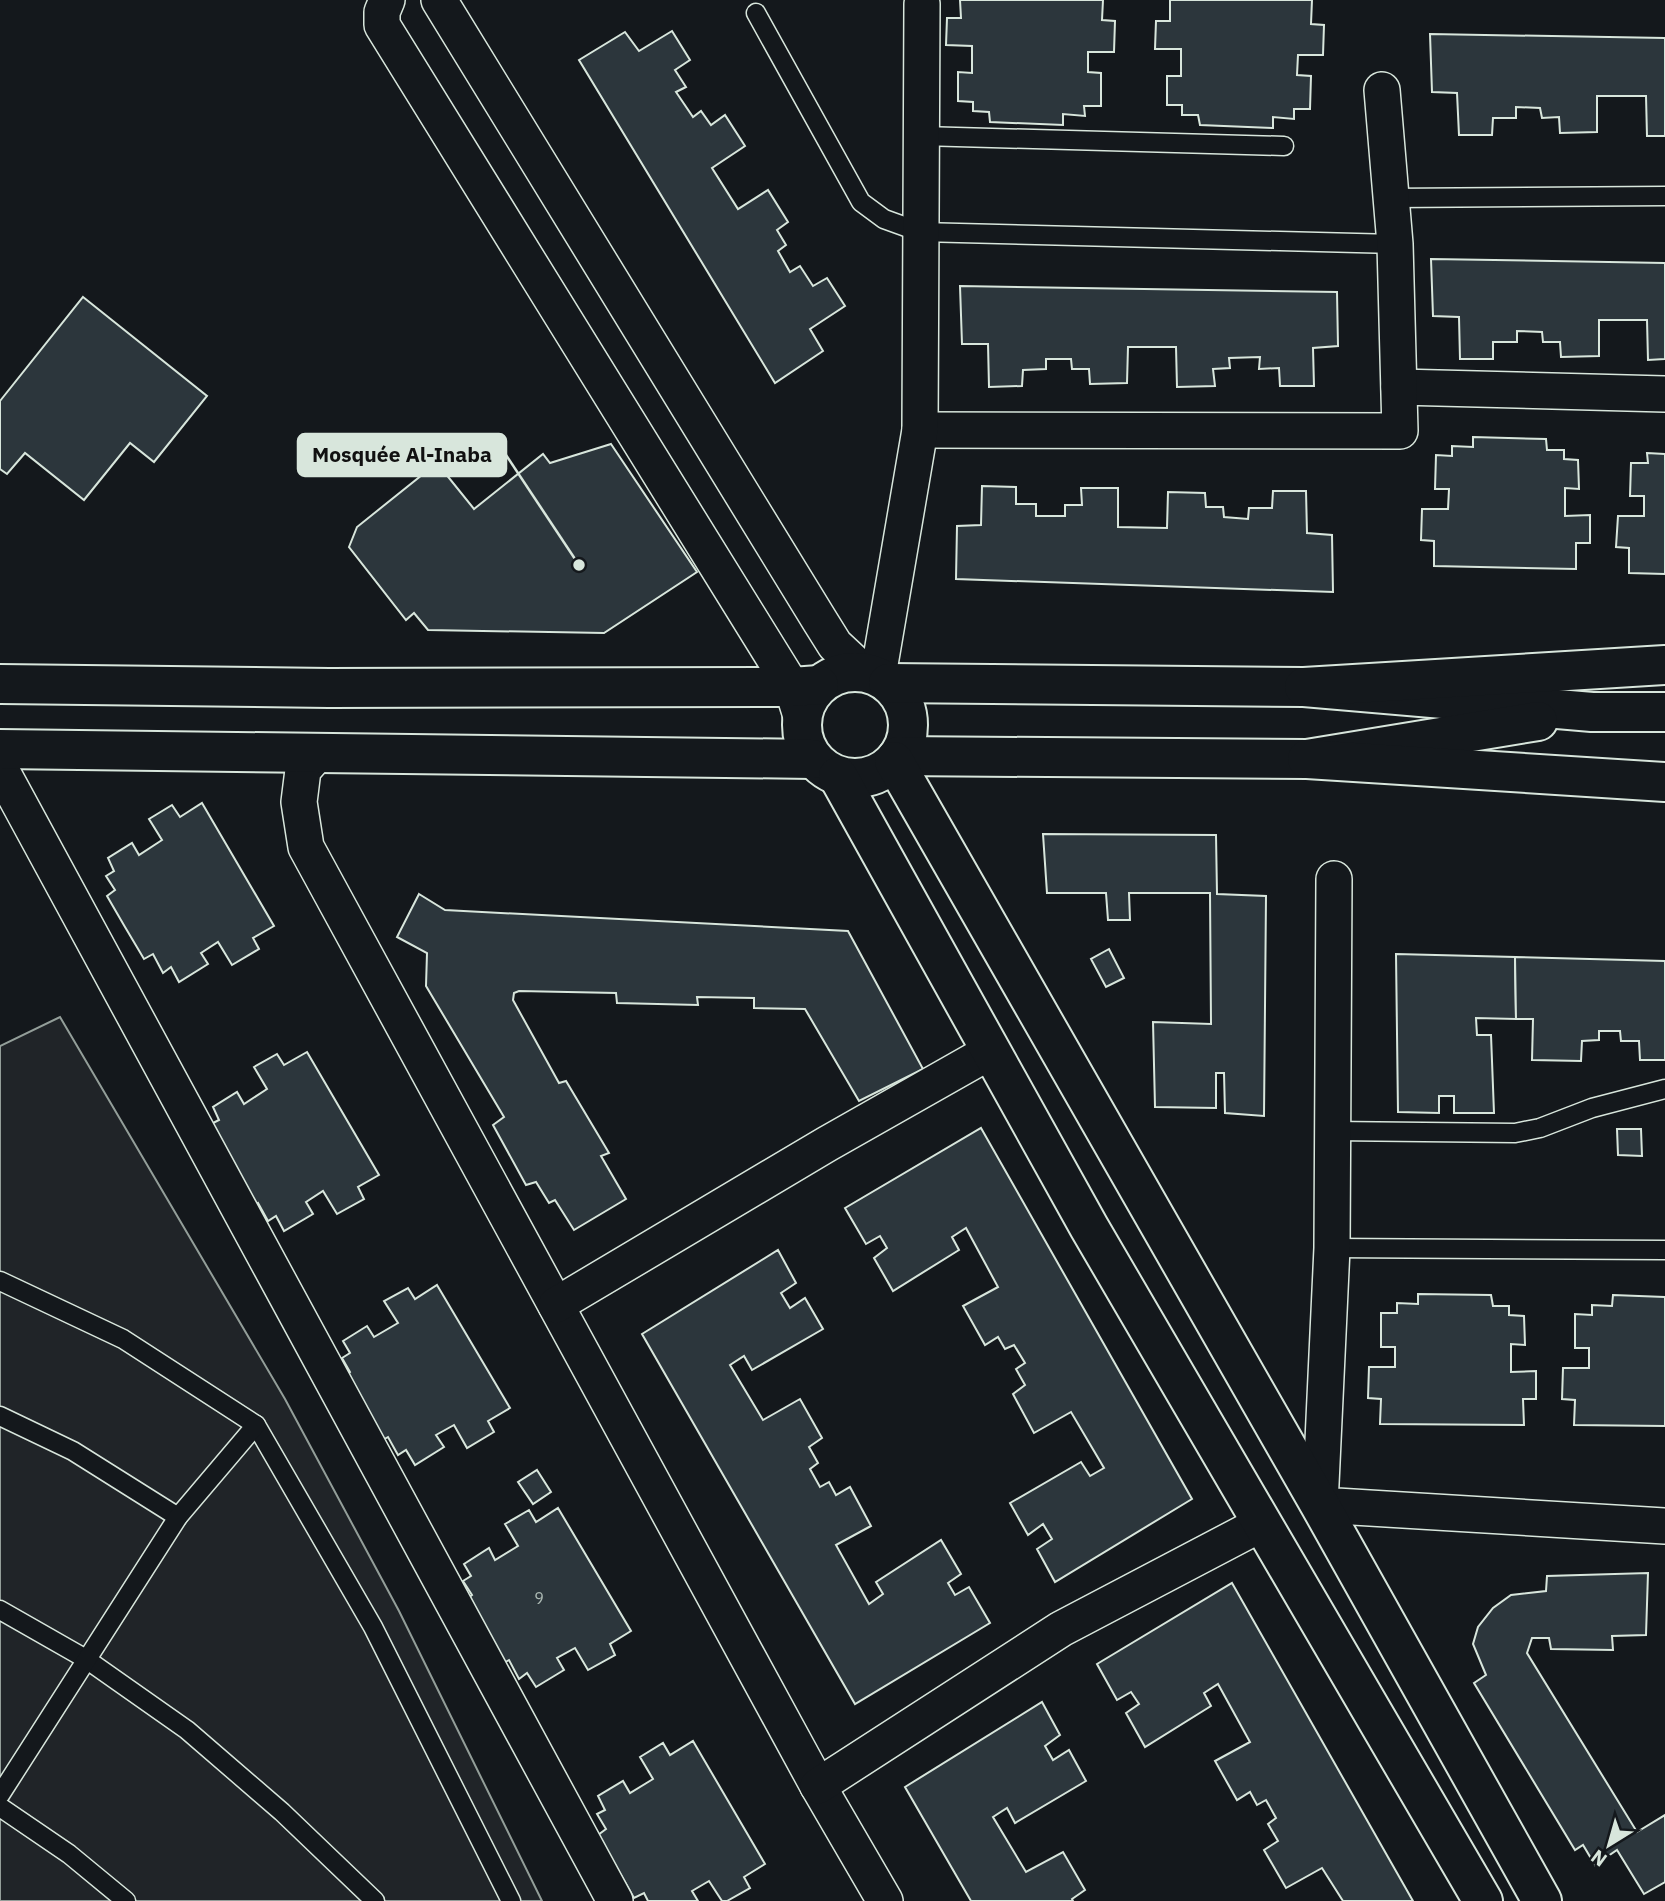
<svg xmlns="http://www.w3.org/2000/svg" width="1665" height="1901" viewBox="0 0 1665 1901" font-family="'IBM Plex Sans',sans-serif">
  <rect width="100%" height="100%" fill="#14181c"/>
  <path fill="#202428" stroke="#939e99" stroke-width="2" d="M60 1017 285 1399 399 1611 542 1901H0V1046Z"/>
  <g fill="#2c363c" stroke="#d8e6dc" stroke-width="2">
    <path d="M960 0H1103L1102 20 1115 21 1114 52H1088V72L1101 73V106H1084L1085 116 1063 114V125L990 122 989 112 973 111V102L958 101V72L972 73V46L946 45 947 18H961Z"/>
    <path d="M1170 0H1312L1311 24 1324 25 1323 55H1298L1297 75 1311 76 1310 109H1294V119L1273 117V128L1200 125 1198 115H1182V105H1167V76H1181V49H1155L1156 21H1170Z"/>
    <path d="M672 31 690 60 675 70 686 87 676 92 693 117 701 111 711 125 725 115 745 146 712 168 738 209 768 190 788 222 777 230 786 245 778 251 790 272 800 266 813 286 827 278 845 306 810 329 823 351 775 383 579 60 625 32 639 51Z"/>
    <path d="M1430 34 1665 38V136H1647L1646 96H1597V132L1560 133 1559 117 1542 118 1540 108 1516 107V118H1493L1492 135H1459L1457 93 1432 92Z"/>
    <path d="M1431 259 1665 263V359L1648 360 1647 320H1599V356L1561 357 1560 342H1543L1542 332 1517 331V342H1493V359H1460L1459 317 1433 316Z"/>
    <path d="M960 286 1337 292 1338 346 1313 348 1314 386H1280L1279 368 1259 369 1260 357 1229 358 1230 368 1213 369 1215 386 1177 387 1176 347H1128L1127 383 1090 384 1089 369H1072L1071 359H1046V369L1023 370 1022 386 989 387 988 344H962Z"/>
    <path d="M83 297 207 396 154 462 130 443 84 500 25 453 7 474 0 469V401Z"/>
    <path d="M1473 437 1546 439 1547 450H1564V459L1578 460 1579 489 1565 488V516L1590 515V543H1576V569L1434 566V541L1421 540 1422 509H1448L1449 489H1435L1436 455 1452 456V446L1473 447Z"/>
    <path d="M611 444 697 572 604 633 428 630 414 613 406 620 349 547 357 527 437 463 474 509 543 454 550 463Z"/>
    <path d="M1647 453 1665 454V574L1629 573V548L1616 547 1618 516H1644V496H1630L1631 463H1648Z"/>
    <path d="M982 486 1016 487V504H1036V516H1065V505H1082L1081 488H1118V527L1167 528 1168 492 1205 493 1206 507H1223L1224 517 1248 519 1249 508H1272L1273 491H1306L1307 533 1332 535 1333 592 956 579 957 526 981 525Z"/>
    <path d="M202 803 274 926 253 938 259 949 232 965 218 942 201 953 208 964 179 982 171 967 163 973 153 954 144 959 125 927 107 896 115 890 106 876 114 871 108 858 132 843 139 855 162 840 149 819 172 805 180 817Z"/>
    <path d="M1043 834 1216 835 1217 894 1266 896 1264 1116 1225 1113 1224 1073H1216V1108L1155 1107 1153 1022 1211 1024 1210 893H1129L1130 920H1108L1106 893H1047Z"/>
    <path d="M419 894 445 910 848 931 923 1069 859 1101 805 1009 754 1008V998L697 997 698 1005 617 1003 616 993 519 991 514 993 513 1000 559 1083 566 1081 609 1153 601 1156 626 1199 574 1230 555 1200 549 1203 536 1182 526 1185 493 1125 504 1117 426 986 427 953 397 937Z"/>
    <path d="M1109 949 1124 978 1106 987 1091 959Z"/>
    <path d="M1396 954 1515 957 1516 1019 1476 1018 1477 1035H1491L1494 1113H1454V1096H1439V1113L1398 1112Z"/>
    <path d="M1515 957 1665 961V1060H1640L1639 1041H1621L1620 1031H1599V1040L1582 1041 1581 1061 1532 1060 1533 1019H1516Z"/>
    <path d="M307 1052 379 1175 358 1187 364 1199 337 1214 323 1191 306 1202 313 1214 284 1231 276 1216 268 1221 258 1203 249 1209 211 1124 219 1120 213 1107 237 1092 244 1104 267 1089 254 1067 277 1054 284 1065Z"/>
    <path d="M981 1128 1192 1499 1055 1582 1037 1549 1052 1539 1043 1524 1028 1535 1010 1503 1081 1462 1090 1476 1104 1468 1071 1412 1034 1433 1013 1394 1025 1385 1016 1369 1025 1363 1014 1345 1005 1349 998 1337 985 1345 963 1306 998 1287 966 1228 952 1237 959 1250 893 1291 874 1258 887 1248 880 1236 866 1244 845 1208Z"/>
    <path d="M1617 1129H1641L1642 1156 1618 1155Z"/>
    <path d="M778 1250 796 1283 781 1293 790 1308 805 1298 823 1329 752 1370 744 1356 730 1365 763 1420 800 1399 822 1438 809 1447 818 1463 810 1469 820 1487 829 1482 836 1495 850 1487 871 1526 836 1545 869 1604 883 1594 876 1582 941 1540 961 1574 948 1583 955 1595 969 1587 990 1623 855 1704 642 1334Z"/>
    <path d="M437 1285 510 1408 488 1421 494 1432 467 1448 454 1425 436 1435 444 1447 415 1465 406 1450 398 1455 388 1437 379 1442 343 1379 350 1372 342 1358 350 1353 343 1341 367 1326 374 1337 398 1323 384 1301 408 1288 415 1299Z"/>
    <path d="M1418 1294 1491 1295 1493 1306H1509V1315L1524 1316 1525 1345 1511 1344V1372L1536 1371V1399H1523L1524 1425 1380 1424 1381 1399 1368 1398 1369 1367H1395V1347H1381V1313H1397V1303L1418 1304Z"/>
    <path d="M1613 1295 1665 1297V1426L1574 1425 1575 1400 1562 1399 1563 1368H1589V1348H1575V1314L1592 1315V1305L1612 1306Z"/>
    <path d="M537 1470 551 1492 533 1504 518 1482Z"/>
    <path d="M558 1508 631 1631 610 1644 615 1655 588 1670 575 1648 557 1658 564 1670 536 1687 527 1673 519 1679 509 1660 500 1665 464 1601 472 1595 463 1581 471 1576 464 1564 489 1548 495 1560 518 1546 505 1524 529 1510 536 1522Z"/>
    <path d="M1648 1573 1646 1635 1612 1636 1613 1650 1551 1649 1549 1638H1532L1527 1653 1637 1832 1665 1815V1882L1644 1894 1617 1850 1595 1865 1583 1845 1575 1850 1474 1683 1486 1675 1473 1644 1478 1627 1493 1608 1511 1595 1546 1591 1547 1576Z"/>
    <path d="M1232 1583 1413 1901H1343L1322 1868 1286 1888 1264 1850 1278 1841 1268 1824 1276 1818 1266 1800 1257 1805 1250 1792 1237 1800 1215 1761 1250 1742 1218 1684 1204 1693 1211 1706 1145 1747 1126 1713 1139 1704 1131 1692 1117 1700 1097 1664Z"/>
    <path d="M1042 1702 1060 1735 1045 1746 1053 1760 1069 1750 1086 1781 1015 1823 1007 1808 993 1817 1026 1872 1063 1852 1085 1890 1072 1899 1073 1901H971L905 1787Z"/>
    <path d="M693 1741 765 1864 744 1877 750 1888 727 1901H722L709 1881 692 1891 698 1901H648L644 1893 634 1898 598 1835 606 1829 597 1814 605 1810 598 1796 623 1781 630 1793 653 1779 640 1757 663 1743 670 1755Z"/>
  </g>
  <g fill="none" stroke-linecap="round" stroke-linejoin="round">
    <g stroke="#d8e6dc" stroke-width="21">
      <g id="service">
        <path d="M756 13 861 202 884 219 920 232 1395 244"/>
        <path d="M921 136 1284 146"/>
        <path d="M1391 198 1665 196"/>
        <path d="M1332 1131 1515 1133 1540 1128 1592 1108 1665 1089"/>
        <path d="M1332 1248 1665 1250"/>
        <path d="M0 1281 123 1339 256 1425 373 1627 511 1901"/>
        <path d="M0 1416 73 1451 178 1517"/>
        <path d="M0 1610 86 1659 187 1730 282 1812 375 1901"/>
        <path d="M0 1795 178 1517 256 1425"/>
        <path d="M0 1807 69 1854 126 1901"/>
      </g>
    </g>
    <g stroke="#d8e6dc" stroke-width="38">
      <g id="minor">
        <path d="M387 0 382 12V25L792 687 801 716"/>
        <path d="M439 0 820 621 835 645 864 672"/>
        <path d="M1399 387 1665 394"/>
        <path d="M920 430 1400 431 1395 244 1382 90"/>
        <path d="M878 676 920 430 922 4"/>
        <path d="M318 753 303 770 299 802 306 847 818 1786 885 1901"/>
        <path d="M0 768 615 1901"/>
        <path d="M1334 879 1332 1248 1320 1505 1665 1526"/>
        <path d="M556 1305 827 1144 991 1051"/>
        <path d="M818 1786 1061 1629 1261 1524"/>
      </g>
    </g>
    <g stroke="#d8e6dc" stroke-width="42">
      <g id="tertiary">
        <circle cx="855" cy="725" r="53"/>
        <path d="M888 683 1304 687 1592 712H1665"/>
        <path d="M0 684 329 688 792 687 819 685"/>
        <path d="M0 749 813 759"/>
        <path d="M898 756 1307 759 1538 721"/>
        <path d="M894 761 1320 1505 1542 1901"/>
        <path d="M838 776 1089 1227 1483 1901"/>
      </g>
    </g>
    <g stroke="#d8e6dc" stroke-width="42">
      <g id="trunk">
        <path d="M1304 687 1665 665"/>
        <path d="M1307 759 1665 782"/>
      </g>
    </g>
    <use href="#service" stroke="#14181c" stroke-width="18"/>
    <use href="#minor" stroke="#14181c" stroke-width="35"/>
    <use href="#tertiary" stroke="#14181c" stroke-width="38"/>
    <use href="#trunk" stroke="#14181c" stroke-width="38"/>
  </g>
  <g text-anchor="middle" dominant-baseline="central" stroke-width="5" stroke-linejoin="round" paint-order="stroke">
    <g font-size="16" fill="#adbab4">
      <text x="539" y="1598">9</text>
    </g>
  </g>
  <path fill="none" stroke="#d8e6dc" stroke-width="2.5" d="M579 565L506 455"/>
  <circle fill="#d8e6dc" stroke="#14181c" stroke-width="2.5" cx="579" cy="565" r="7"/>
  <rect fill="#d8e6dc" stroke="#d8e6dc" stroke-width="2.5" x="298" y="434" width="208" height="42" rx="7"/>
  <g font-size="21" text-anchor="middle" font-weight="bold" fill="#111">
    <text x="402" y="462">Mosquée Al-Inaba</text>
  </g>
  <g transform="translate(1609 1845) rotate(217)" stroke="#14181c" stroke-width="5" paint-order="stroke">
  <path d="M0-5L12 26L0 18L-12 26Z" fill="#d8e6dc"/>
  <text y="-10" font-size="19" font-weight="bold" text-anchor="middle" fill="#d8e6dc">N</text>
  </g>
</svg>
